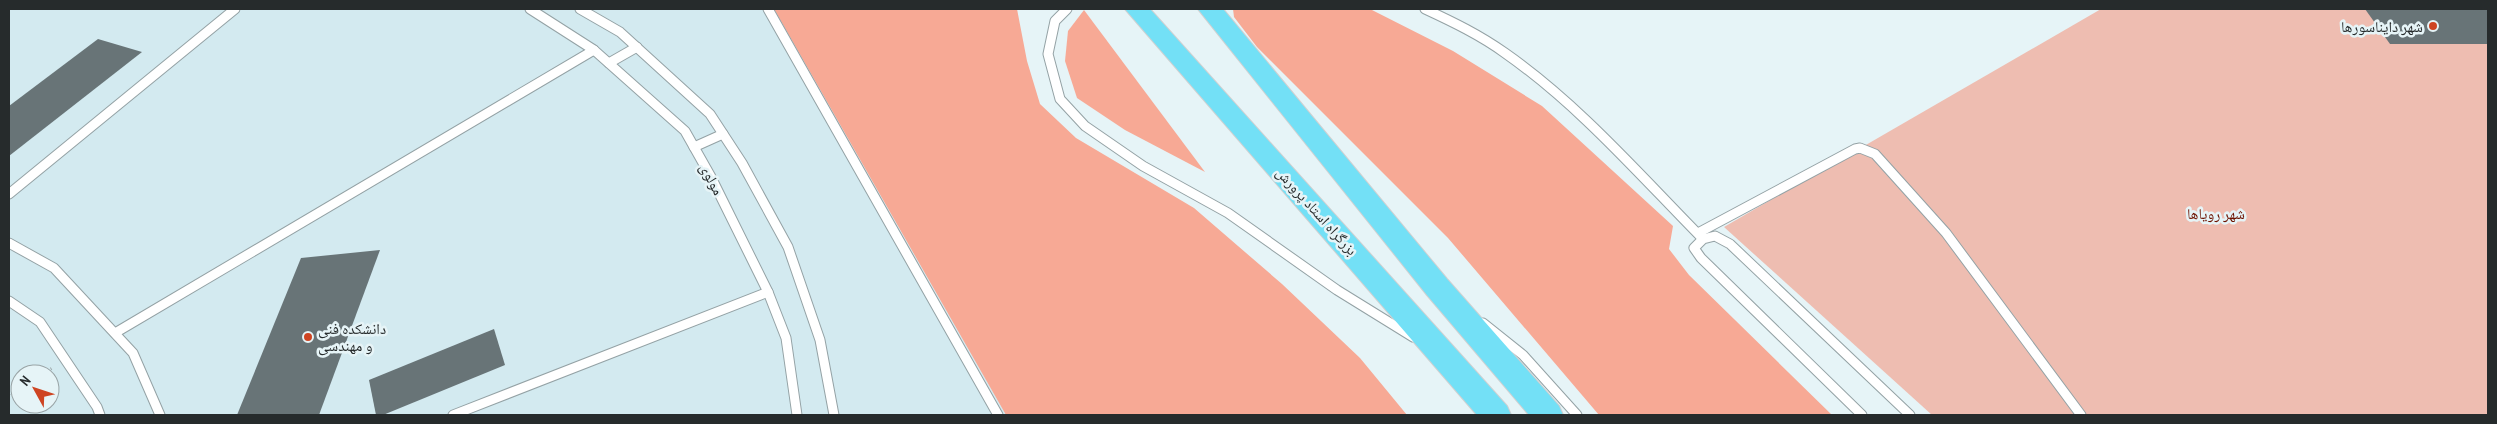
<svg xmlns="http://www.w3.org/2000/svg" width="2497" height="424" viewBox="0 0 2497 424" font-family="'PT Sans Narrow','Noto Naskh Arabic',sans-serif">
  <rect width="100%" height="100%" fill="#e6f4f7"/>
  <path fill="#d3eaf0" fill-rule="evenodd" d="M9 9H774L1006 415H9ZM20 374H50V404H20Z"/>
  <path fill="#eebdb1" d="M2101 9H2488V415H1932L1724 227Z"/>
  <g fill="#f7a995">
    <path d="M774 9H1017L1027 61 1040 104 1076 138 1194 208 1282 284 1360 358 1407 415H1006Z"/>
    <path d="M1233 9H1370L1453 51 1542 106 1673 226 1669 249 1689 275 1832 415H1599L1448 238 1257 47 1234 17Z"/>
    <path d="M1084 10 1205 172 1125 130 1077 98 1065 61 1068 31Z"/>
  </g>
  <g fill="#687477">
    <path d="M2365 9H2488V44H2390Z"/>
    <path d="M98 39 142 52 9 156V106Z"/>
    <path d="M380 250 319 415H237L301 258Z"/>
    <path d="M494 329 505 365 383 415H376L369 380Z"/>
  </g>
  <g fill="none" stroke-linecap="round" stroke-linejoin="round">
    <g stroke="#94a2a5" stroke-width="11">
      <g id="service">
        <path d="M530 9 594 50 685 131 711 177 768 292 786 338 797 415"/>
        <path d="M580 9 620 32 710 114 742 163 788 247 820 340 834 415"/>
        <path d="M768 9 998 415"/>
        <path d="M1067 9 1055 21 1048 54 1060 99 1085 126 1143 166 1228 213 1337 290 1413 337"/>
        <path d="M1425 9C1453 22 1480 35 1505 53 1578 104 1638 173 1701 237"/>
        <path d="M609 63 637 47"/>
        <path d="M694 147 723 134"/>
        <path d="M9 194 235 9"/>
        <path d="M1698 233 1855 149 1860 148 1875 154 1946 233 2081 415"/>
        <path d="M9 243 54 268 133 353 160 415"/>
        <path d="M9 301 40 322 97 407 100 415"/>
        <path d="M1483 323 1523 355 1577 415"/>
        <path d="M115 333 594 50"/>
        <path d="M453 415 768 292"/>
        <path d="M1862 415 1701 258 1694 248 1703 239 1715 236 1730 244 1910 415"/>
      </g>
    </g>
    <g stroke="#cfd0d1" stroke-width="2">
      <g id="trunk">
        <path d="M1125 9H1150L1507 406 1511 415H1477Z"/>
        <path d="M1198 9H1223L1447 279 1559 406 1563 415H1529L1427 295Z"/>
      </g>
    </g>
    <g stroke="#a1acaf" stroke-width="3" stroke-dasharray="1 4" stroke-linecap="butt">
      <path d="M42 374 54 367"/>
      <path d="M9 394 20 387"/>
    </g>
    <use href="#service" stroke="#fff" stroke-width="9"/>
    <use href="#trunk" fill="#73e0f6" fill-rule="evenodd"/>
  </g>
  <g fill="#ce4422" stroke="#e6f4f7" stroke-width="2">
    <circle cx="2433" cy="26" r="5"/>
    <circle cx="308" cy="337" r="5"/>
  </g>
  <g text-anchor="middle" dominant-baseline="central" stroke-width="5" stroke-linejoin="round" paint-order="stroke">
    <g font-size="15" fill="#262b2c" stroke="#e6f4f7" text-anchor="end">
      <text x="2423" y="26">شهر دایناسورها</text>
      <text x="318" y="328" text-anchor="start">دانشکده فنی<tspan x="318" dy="17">و مهندسی</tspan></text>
    </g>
    <g font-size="15" fill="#262b2c" stroke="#e6f4f7">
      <text transform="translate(712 179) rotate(62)">مولوی</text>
      <text transform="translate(1317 211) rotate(48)">بزرگراه استاد پرورش</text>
    </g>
    <g font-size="15" fill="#6d1300" stroke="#e6f4f7">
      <text x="2216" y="213">شهر رویاها</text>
    </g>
  </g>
  <rect width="2497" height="424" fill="none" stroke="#262b2c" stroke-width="20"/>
  <g transform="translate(35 389) rotate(310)"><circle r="24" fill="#e6f4f7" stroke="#99a4a6"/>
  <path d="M0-4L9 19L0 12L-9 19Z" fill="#ce4422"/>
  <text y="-8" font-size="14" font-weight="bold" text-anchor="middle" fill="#262b2c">N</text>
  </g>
</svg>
